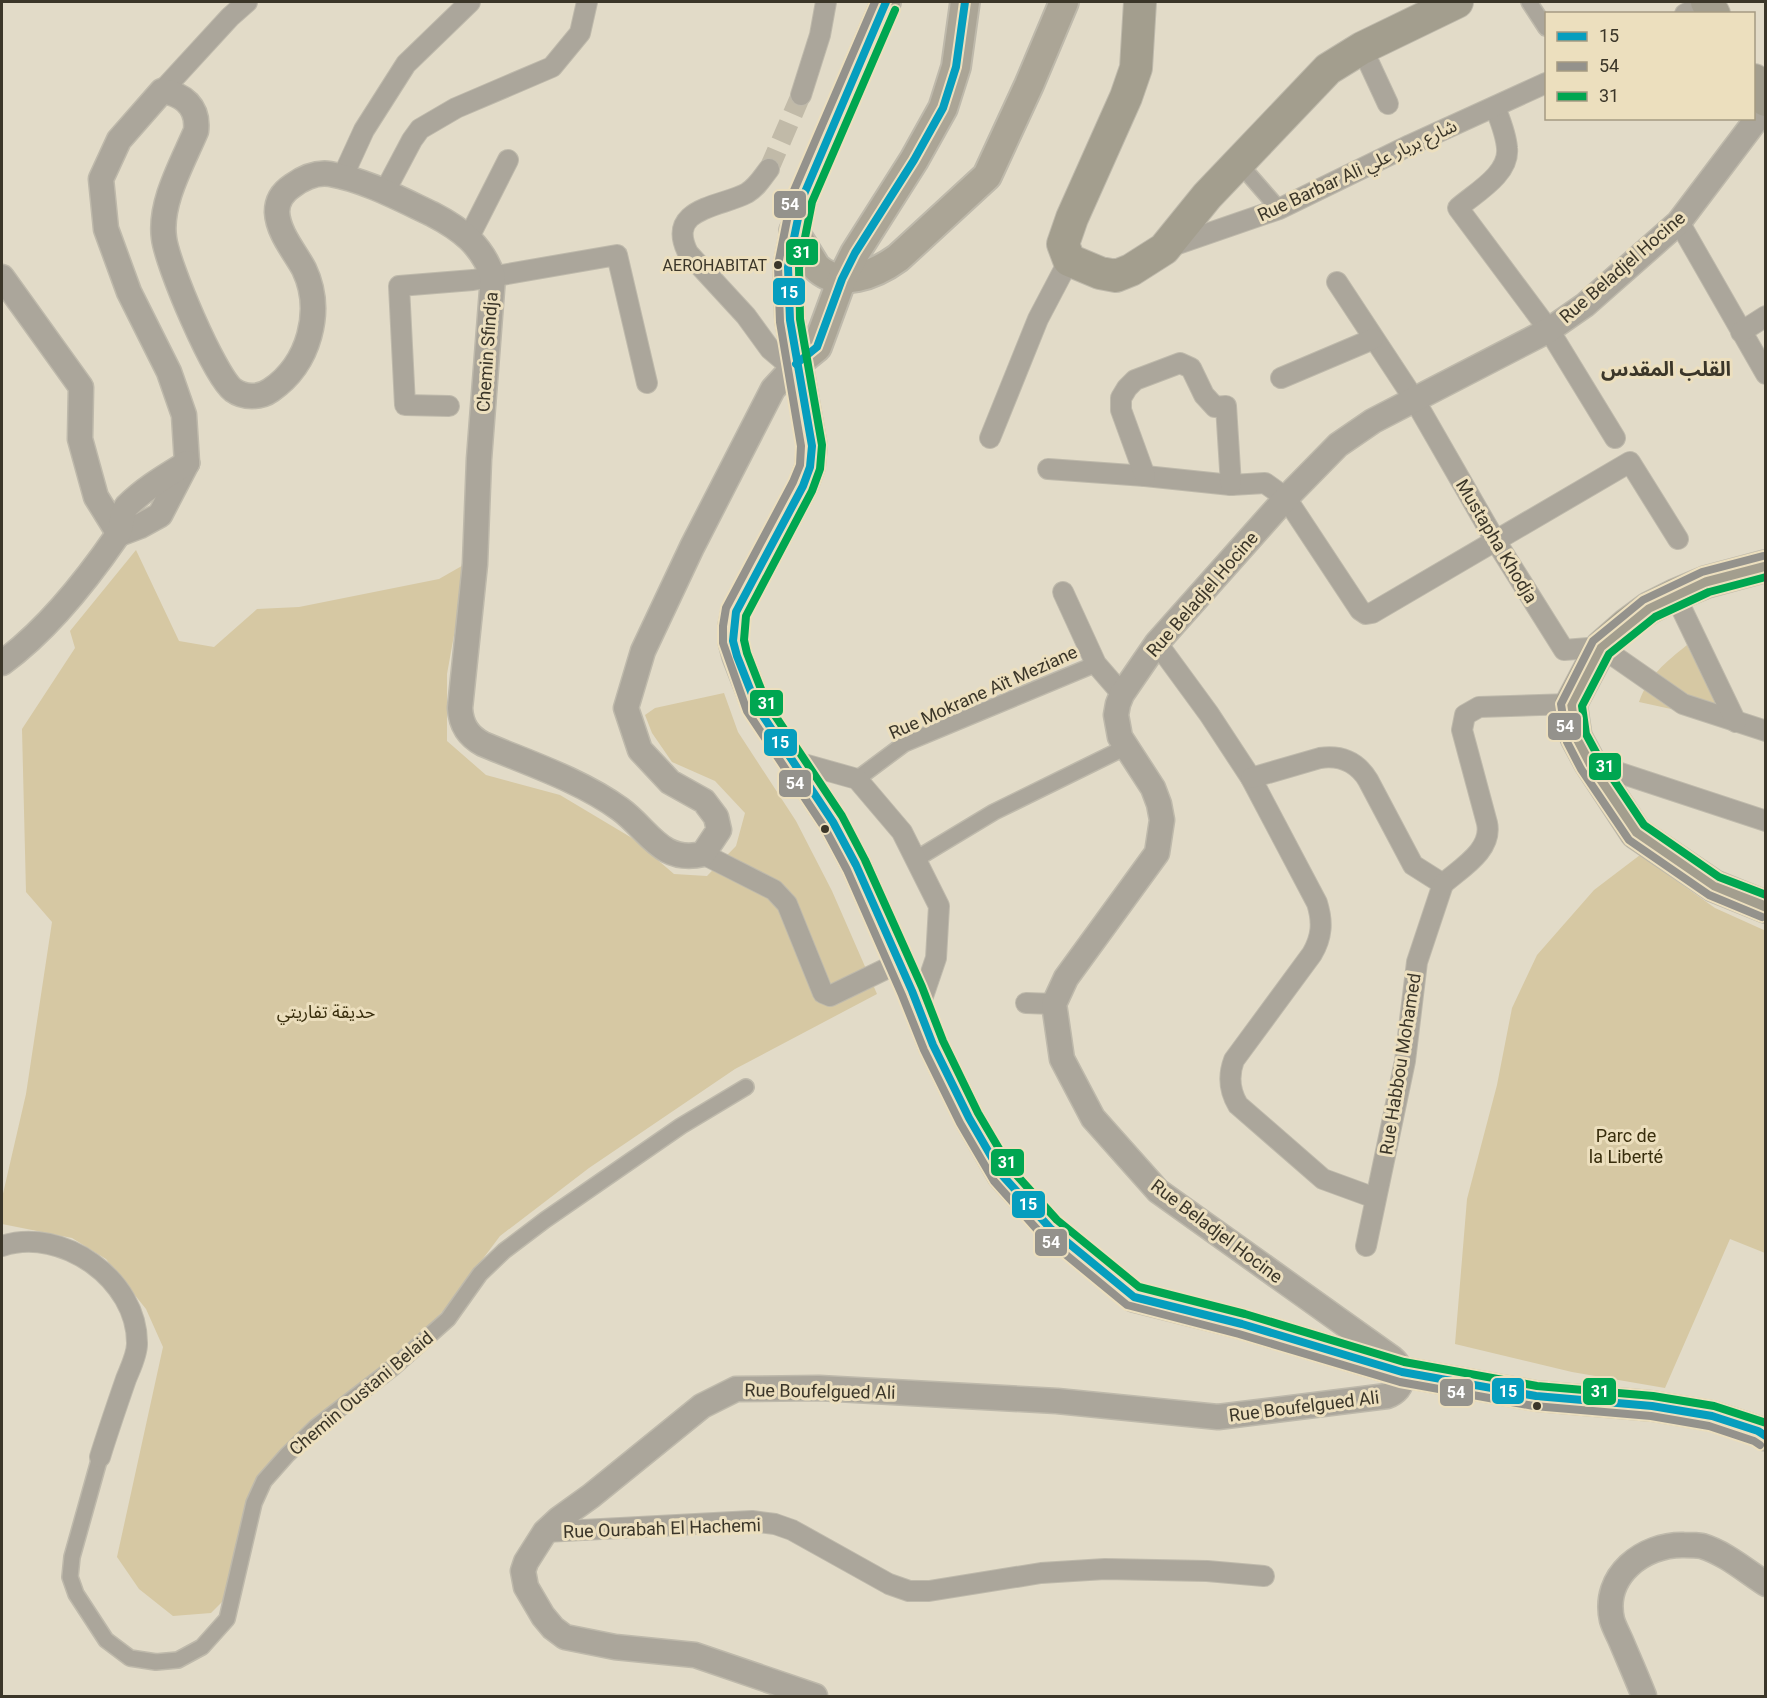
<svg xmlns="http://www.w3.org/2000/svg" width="1767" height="1698" viewBox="0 0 1767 1698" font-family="Roboto,'Noto Sans Arabic',sans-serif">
  <rect width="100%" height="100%" fill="#e2dbc8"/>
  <g fill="#d6c8a3">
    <path d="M136 550 179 641 214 647 257 609 299 607 439 579 467 563 447 674V741L486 775 560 795 632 838 674 874 707 876 736 846 745 813 715 781 672 762 652 733 645 715 655 708 724 693 738 732 796 821 832 891 877 994 735 1069 589 1168 500 1236 446 1308 395 1360 325 1414 259 1495 230 1594 211 1613 173 1616 139 1589 117 1557 163 1347 146 1309 106 1259 72 1238 2 1224V1198L26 1094 52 922 26 892 22 729 75 648 70 631Z"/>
    <path d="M1687 645 1726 721 1639 702C1648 676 1666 662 1687 645Z"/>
    <path d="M1640 855 1715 908 1766 931 1765 1253 1730 1239 1665 1388 1572 1372 1455 1344 1467 1199 1497 1085 1512 1008 1537 955 1594 890Z"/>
  </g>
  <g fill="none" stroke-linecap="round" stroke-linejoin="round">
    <path stroke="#c1baa8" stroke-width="20" stroke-dasharray="20 10" stroke-linecap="butt" d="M769 169 801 95"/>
    <path stroke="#c1baa8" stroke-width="28" stroke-dasharray="28 14" stroke-linecap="butt" d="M802 199 848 92"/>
    <g stroke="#beb9ab" stroke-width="18">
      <g id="pedestrian">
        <path d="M1529 2 1546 28"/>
        <path d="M1238 162 1279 209"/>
        <path d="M857 779 904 744 1096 664"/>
        <path d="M916 859 994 812 1126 747"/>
        <path d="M100 1457 72 1557 70 1577 76 1594 106 1640 130 1658 156 1662 178 1660 202 1647 227 1619 254 1503 264 1481 287 1455 316 1427 394 1367 448 1319 480 1274 504 1251 545 1220 681 1126 746 1087"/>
      </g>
    </g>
    <g stroke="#beb9ab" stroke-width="22">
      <g id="minor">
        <path d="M1685 14 1709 2"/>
        <path d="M1362 48 1388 104"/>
        <path d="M162 91 230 17 247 2"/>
        <path d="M801 95 820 35 826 2"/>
        <path d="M1495 107C1500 120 1506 134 1507 148 1510 174 1475 193 1458 208L1549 330 1615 438"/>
        <path d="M769 169C762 178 757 187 747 193 722 207 665 207 688 253L746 316 770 349 783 360 796 364"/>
        <path d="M342 178 364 130 406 64 470 2"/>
        <path d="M385 191 412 140 420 129 456 108 552 67 580 33 587 2"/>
        <path d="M1679 222 1766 374"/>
        <path d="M469 237 508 160"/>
        <path d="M1169 247 1279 209 1410 145 1546 83"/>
        <path d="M1337 282 1414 399 1495 540 1564 650 1601 647 1683 704 1766 731"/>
        <path d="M1741 332 1766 316"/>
        <path d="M1281 378 1373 339"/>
        <path d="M449 406 405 405 399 286 473 280 617 255 647 383"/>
        <path d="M990 438 1038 319 1069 260"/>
        <path d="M1048 469 1145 476 1231 485 1265 483 1286 498 1360 610 1366 614 1372 613 1630 462 1678 539"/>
        <path d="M1145 476 1121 410V398L1127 388 1135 380 1180 363 1191 368 1204 395 1215 407 1226 406 1231 485"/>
        <path d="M1063 592 1096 664 1122 694"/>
        <path d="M1675 595 1736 722"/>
        <path d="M1157 643 1209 714 1251 778 1317 903C1323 922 1322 937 1312 954L1234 1060C1228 1076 1229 1090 1238 1105L1323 1179 1375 1198"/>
        <path d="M793 761 857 779 902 832 939 906 936 958 919 1008"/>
        <path d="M1590 763 1766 821"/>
        <path d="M1251 778 1320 758C1341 755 1357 762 1368 780L1413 865 1443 884C1461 868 1493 850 1487 823L1462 730 1465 715 1479 707 1571 704"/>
        <path d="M703 854 774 890 787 904 823 993 830 996 900 962"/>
        <path d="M1026 1003 1054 1004"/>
        <path d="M2 1246C62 1226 138 1280 137 1344 137 1355 130 1369 126 1379 117 1405 108 1431 100 1457"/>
        <path d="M1366 1246 1405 1061 1417 962 1443 884"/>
        <path d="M545 1532 752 1521 775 1524 792 1530 889 1584 909 1591H929L1041 1573 1105 1569 1207 1571 1264 1576"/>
      </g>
    </g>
    <g stroke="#beb9ab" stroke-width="27">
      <g id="tertiary">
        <path d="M2 277 81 387 80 439 96 497 119 534"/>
        <path d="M187 463 184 415 169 372 129 292 106 229 101 179 119 140 162 91C183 94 199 107 196 131 183 162 159 203 164 238 167 264 214 375 233 390 244 398 260 398 271 390 309 364 324 311 304 269 295 252 278 233 277 212 277 200 283 192 292 186 303 178 317 172 330 174 365 180 400 199 432 214 461 229 482 245 493 277L479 459 475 564 460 708C461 725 468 736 483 744 528 763 580 780 620 809 649 830 661 864 703 854L719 830 716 817 704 801 670 782 640 750 626 708 643 651 692 547 773 389 796 364"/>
        <path d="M119 534 140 526 160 515 187 463"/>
        <path d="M2 663C46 631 86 581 117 536 123 528 120 514 127 506 145 488 166 476 187 463"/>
        <path d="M815 1696 695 1655 615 1647 565 1637 553 1628 543 1616 526 1587 523 1571 526 1562 545 1532 559 1519 591 1496 702 1406 736 1389 819 1388 1057 1401 1218 1417 1387 1396C1406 1389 1406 1370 1392 1358L1158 1191 1093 1118 1062 1059 1054 1004 1066 978 1157 853 1162 820 1159 804 1153 788 1120 737 1116 715 1118 704 1122 694 1157 643 1286 498 1338 445 1373 421 1549 330 1585 305 1679 222 1766 107"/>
        <path d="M1644 1696C1637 1678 1629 1660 1621 1641 1618 1634 1614 1627 1612 1620 1602 1576 1643 1544 1684 1545 1690 1545 1697 1545 1702 1546 1725 1553 1746 1571 1766 1584"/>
      </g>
    </g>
    <g stroke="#beb9ab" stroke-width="32">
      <g id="secondary">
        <path d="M848 92 886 2"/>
        <path d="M802 199 788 267 790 320 812 446 810 467 803 486 736 612 733 627V641L737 656 757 707 833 822 856 865 912 991 933 1045 969 1118 1002 1175 1050 1228 1134 1297 1242 1324 1402 1372 1536 1396 1652 1406 1712 1416 1758 1431 1766 1436"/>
        <path d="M794 231 816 267C839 290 876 274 898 258L987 176 1029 85 1064 2"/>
        <path d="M796 364 817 347 842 279 855 253 914 160 943 108 956 67 965 2"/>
      </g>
    </g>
    <g stroke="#beb9ab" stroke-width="34">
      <g id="primary">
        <path d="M1140 2 1136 68 1126 97 1072 218 1063 244 1069 260 1100 273 1116 276 1131 270 1164 249 1207 196 1328 69 1362 48 1457 2"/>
        <path d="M1707 2 1714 14"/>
        <path d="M1754 80 1766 100"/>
        <path d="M1766 566 1706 582 1675 595 1649 608 1626 625 1601 647 1571 704 1576 737 1590 763 1636 833 1714 886 1766 907"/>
      </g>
    </g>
    <use href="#pedestrian" stroke="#aba69b" stroke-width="15"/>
    <use href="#minor" stroke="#aba69b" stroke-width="20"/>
    <use href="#tertiary" stroke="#aba69b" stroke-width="24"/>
    <use href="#secondary" stroke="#aba596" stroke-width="28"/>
    <use href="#primary" stroke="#a39e8e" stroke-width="32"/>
    <g stroke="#ecdfbe" stroke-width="12">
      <g id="bus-1">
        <path d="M886 2 802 199 788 267 790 320 812 446 810 467 803 486 736 612 733 641 737 656 757 707 833 822 856 865 912 991 933 1045 969 1118 1002 1175 1050 1228 1134 1297 1242 1324 1402 1372 1536 1396 1652 1406 1712 1416 1758 1431 1766 1436"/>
        <path d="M796 364 817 347 842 279 855 253 914 160 943 108 956 67 965 2"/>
      </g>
    </g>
    <g stroke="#ecdfbe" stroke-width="12">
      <g id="bus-2">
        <path d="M875 2 792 195 778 265 780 322 801 446 800 465 793 482 726 608 723 626V643L747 711 824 827 847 870 902 995 924 1050 960 1123 994 1181 1042 1235 1127 1305 1239 1334 1400 1382 1534 1406 1651 1416 1709 1426 1754 1441 1760 1445"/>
        <path d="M1762 917 1709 895 1629 840 1581 769 1567 742 1561 704 1593 641 1643 600 1702 572 1763 556"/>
      </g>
    </g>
    <g stroke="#ecdfbe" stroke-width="12">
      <g id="bus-3">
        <path d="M895 10 812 202 799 268 800 319 822 445 820 469 812 491 746 616 744 640 747 653 766 702 842 816 865 860 922 987 943 1041 978 1113 1011 1169 1057 1220 1139 1287 1245 1314 1404 1362 1537 1386 1653 1396 1714 1406 1766 1423"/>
        <path d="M1766 577 1709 592 1655 617 1609 654 1582 706 1586 734 1599 758 1644 825 1719 877 1766 895"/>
      </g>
    </g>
    <use href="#bus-1" stroke="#069ebe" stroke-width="8"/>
    <use href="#bus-2" stroke="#94928c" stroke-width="8"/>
    <use href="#bus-3" stroke="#00a651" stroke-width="8"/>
  </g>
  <g fill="#3b3629" stroke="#ecdfbe" stroke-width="2">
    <circle cx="778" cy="265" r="5"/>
    <circle cx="825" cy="829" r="5"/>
    <circle cx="1537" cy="1406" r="5"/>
  </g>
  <g text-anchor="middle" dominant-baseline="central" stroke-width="6" stroke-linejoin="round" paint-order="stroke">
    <g font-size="16" fill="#3b3629" stroke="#ecdfbe" text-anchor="end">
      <text x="767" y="265">AEROHABITAT</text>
    </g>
    <g font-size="18" fill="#3b3629" stroke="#ecdfbe">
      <text transform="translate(1357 170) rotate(-25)">Rue Barbar Ali شارع بربار علي</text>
      <text transform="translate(1622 267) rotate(-41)">Rue Beladjel Hocine</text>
      <text transform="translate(487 352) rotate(-86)">Chemin Sfindja</text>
      <text transform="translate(1497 541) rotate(59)">Mustapha Khodja</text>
      <text transform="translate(1202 594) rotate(-49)">Rue Beladjel Hocine</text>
      <text transform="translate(983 692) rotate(-24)">Rue Mokrane Aït Meziane</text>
      <text transform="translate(1400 1064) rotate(-81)">Rue Habbou Mohamed</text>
      <text transform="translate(1217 1231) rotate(37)">Rue Beladjel Hocine</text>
      <text transform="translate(820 1391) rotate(1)">Rue Boufelgued Ali</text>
      <text transform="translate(361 1393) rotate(-40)">Chemin Oustani Belaid</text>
      <text transform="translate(1304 1406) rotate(-7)">Rue Boufelgued Ali</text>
      <text transform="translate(662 1528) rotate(-2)">Rue Ourabah El Hachemi</text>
    </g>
    <g font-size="18" fill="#382d0c" stroke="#ecdfbe">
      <text x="326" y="1011">حديقة تفاريتي</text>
      <text x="1626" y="1135">Parc de<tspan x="1626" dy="21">la Liberté</tspan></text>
    </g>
    <g font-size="20" font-weight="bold" fill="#3b3629" stroke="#ecdfbe">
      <text x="1666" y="369">القلب المقدس</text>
    </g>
  </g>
  <g stroke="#ecdfbe" stroke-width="2">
    <rect x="773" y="190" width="34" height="29" rx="6" fill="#94928c"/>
    <rect x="785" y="238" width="34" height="28" rx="6" fill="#00a651"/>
    <rect x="772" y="277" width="34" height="29" rx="6" fill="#069ebe"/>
    <rect x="749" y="689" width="35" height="28" rx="6" fill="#00a651"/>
    <rect x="1547" y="712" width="35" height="29" rx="6" fill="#94928c"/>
    <rect x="763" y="728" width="35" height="29" rx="6" fill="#069ebe"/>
    <rect x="1588" y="752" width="34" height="29" rx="6" fill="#00a651"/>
    <rect x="778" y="769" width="34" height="29" rx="6" fill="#94928c"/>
    <rect x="990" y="1148" width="35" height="29" rx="6" fill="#00a651"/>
    <rect x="1011" y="1190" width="35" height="29" rx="6" fill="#069ebe"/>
    <rect x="1034" y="1228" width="34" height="29" rx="6" fill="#94928c"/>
    <rect x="1491" y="1377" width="34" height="28" rx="6" fill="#069ebe"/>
    <rect x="1582" y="1377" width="35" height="29" rx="6" fill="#00a651"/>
    <rect x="1439" y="1378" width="35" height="29" rx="6" fill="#94928c"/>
  </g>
  <g font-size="16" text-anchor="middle" font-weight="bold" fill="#fff">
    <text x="790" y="210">54</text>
    <text x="802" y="258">31</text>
    <text x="789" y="298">15</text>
    <text x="767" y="709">31</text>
    <text x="1565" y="732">54</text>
    <text x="780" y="748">15</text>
    <text x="1605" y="772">31</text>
    <text x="795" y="789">54</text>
    <text x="1007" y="1168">31</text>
    <text x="1028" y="1210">15</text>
    <text x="1051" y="1248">54</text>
    <text x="1508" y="1397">15</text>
    <text x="1600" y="1397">31</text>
    <text x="1456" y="1398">54</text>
  </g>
  <rect width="1767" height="1698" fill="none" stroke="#3b3629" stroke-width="6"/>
  <rect x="1545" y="12" width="210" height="108" fill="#ecdfbe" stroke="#a59b82" stroke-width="1.5"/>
  <rect x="1557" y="32" width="30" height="9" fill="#069ebe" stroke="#a59b82" stroke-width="1.5"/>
  <text x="1599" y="42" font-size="18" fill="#3b3629">15</text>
  <rect x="1557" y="62" width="30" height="9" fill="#94928c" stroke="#a59b82" stroke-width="1.5"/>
  <text x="1599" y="72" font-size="18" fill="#3b3629">54</text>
  <rect x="1557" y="92" width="30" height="9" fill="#00a651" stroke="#a59b82" stroke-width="1.5"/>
  <text x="1599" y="102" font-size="18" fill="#3b3629">31</text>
</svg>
